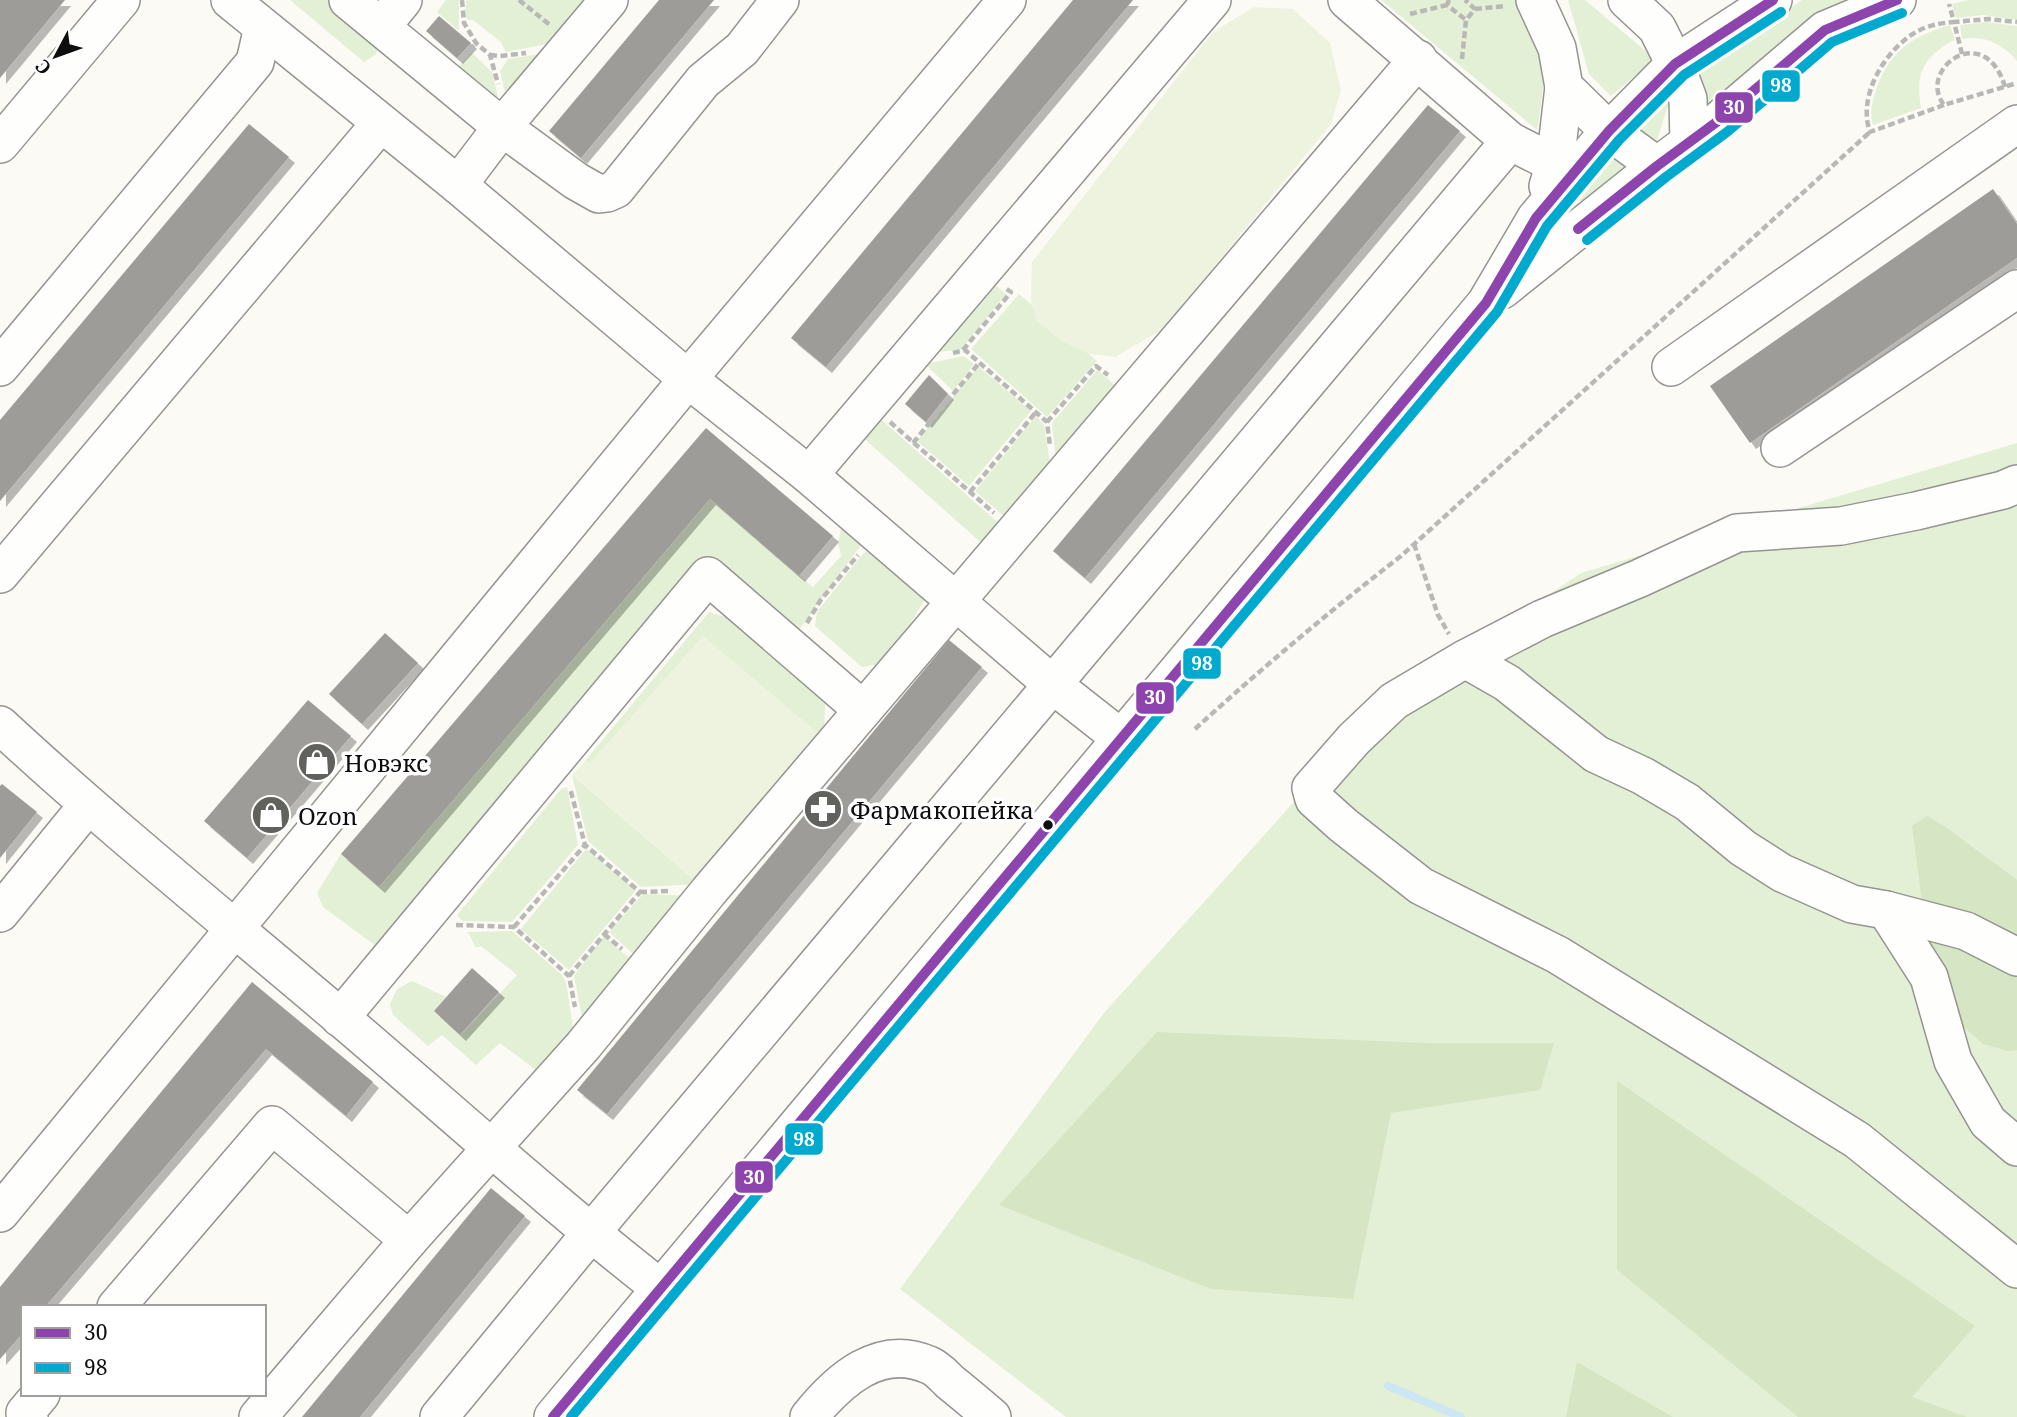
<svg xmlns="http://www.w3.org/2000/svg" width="2017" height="1417" viewBox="0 0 2017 1417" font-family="'Noto Serif',serif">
  <defs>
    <filter id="shadow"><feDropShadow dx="6" dy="6" stdDeviation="0" flood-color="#0004"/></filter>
  </defs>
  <rect width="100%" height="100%" fill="#fbfaf4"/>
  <g fill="#e4f0d5">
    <path d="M290 0H339L379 41 376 54 364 62Z"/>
    <path d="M446 0H459V31L437 12Z"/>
    <path d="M466 0H588L552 43 506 52 501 42 473 20H468L465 17Z"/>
    <path d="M1381 0H1517C1531 26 1544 55 1543 86 1542 100 1539 116 1537 130Z"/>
    <path d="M1568 0H1585L1655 59 1611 96 1589 74Z"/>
    <path d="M1802 0H1849L1819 14 1701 120 1694 74Z"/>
    <path d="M1968 0H2017V20L1984 15 1956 18 1952 4Z"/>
    <path d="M1986 22 2017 26V61C2003 44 1984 35 1962 39L1960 25Z"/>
    <path d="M1950 25 1955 40C1947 43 1942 47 1936 52 1917 68 1918 85 1921 108L1873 125C1869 112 1873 99 1877 87 1891 50 1913 36 1950 25Z"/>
    <path d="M472 53 492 72 498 97 486 95 455 70Z"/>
    <path d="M540 54 506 97 500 71 508 59Z"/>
    <path d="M1671 96 1657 140 1635 132Z"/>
    <path d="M1610 155 1633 162 1584 200 1574 202 1579 189Z"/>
    <path d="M986 278 1006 294 961 349 925 354Z"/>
    <path d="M1019 294 1097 361 1047 417 971 349Z"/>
    <path d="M964 356 974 364 953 391 925 364Z"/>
    <path d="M978 366 1031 411 969 486 917 441Z"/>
    <path d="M1097 370 1117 387 1056 462 1052 423Z"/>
    <path d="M876 415 1003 527 986 547 859 434Z"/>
    <path d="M1036 416 1044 425 1051 470 1008 520 975 491Z"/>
    <path d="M2017 443V1417H1066L900 1289 1104 1013 1375 712 1581 573Z"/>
    <path d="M710 499 813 587 841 556 838 543 842 524 861 545 788 645 708 576 376 946 323 907 317 893 341 854 379 886Z"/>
    <path d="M868 550 925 599 912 621 879 664 862 667 815 626 817 612 862 555Z"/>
    <path d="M709 612 731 619 825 704 824 738 590 764 585 761Z"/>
    <path d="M572 775 699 884 641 887 588 841Z"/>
    <path d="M567 787 578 845 512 922 462 921 457 915 561 789Z"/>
    <path d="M586 849 636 890 569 970 521 929Z"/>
    <path d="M643 894 695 896 638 958 609 932Z"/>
    <path d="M512 931 562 975 566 982 574 1034 540 1073 500 1043 476 1065 442 1035 428 1046 393 1015 390 1004 397 989 412 981 446 997 434 1011 461 1035 517 975 481 946 476 948 468 932Z"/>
    <path d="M604 936 634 963 583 1023 574 976Z"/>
  </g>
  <g fill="#d6e6c4">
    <path d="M1927 816 1947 828 2017 880V1050L2008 1051 1983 1044 1964 1027 1926 932 1912 826Z"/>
    <path d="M1157 1032 1428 1043H1554L1540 1090 1391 1113 1353 1299 1211 1289 999 1205Z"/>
    <path d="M1617 1081 1975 1326 1912 1397 1967 1417H1798L1617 1270Z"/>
    <path d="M1577 1362 1673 1417H1566Z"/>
  </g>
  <g fill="#eef3df">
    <path d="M1254 7 1293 9 1330 43 1341 90 1331 124 1162 330 1115 357 1090 354 1062 341 1036 320 1031 301 1032 262 1213 32Z"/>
    <path d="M703 636 824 738 699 884 572 775 585 761 590 763Z"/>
  </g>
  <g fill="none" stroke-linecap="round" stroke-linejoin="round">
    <path stroke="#cce6f3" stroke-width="8" d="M1388 1386 1461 1417"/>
  </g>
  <g fill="#9e9c99" filter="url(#shadow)">
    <path d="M0 0H65L0 78Z"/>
    <path d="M659 0H714L581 158 549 131Z"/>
    <path d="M1073 0H1133L826 367 791 338Z"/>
    <path d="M439 16 471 43 457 58 426 31Z"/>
    <path d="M1428 105 1460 131 1085 578 1053 551Z"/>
    <path d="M249 124 289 157 0 501V420Z"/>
    <path d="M1993 189 2017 224V258L1750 443 1710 386Z"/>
    <path d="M929 375 948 394 926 422 905 404Z"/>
    <path d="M706 428 833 536 799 576 710 499 379 887 341 854Z"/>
    <path d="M385 633 418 663 362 724 329 694Z"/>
    <path d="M949 640 982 667 607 1114 577 1090Z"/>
    <path d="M308 700 351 736 247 858 204 821Z"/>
    <path d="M2 784 37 812 0 858V786Z"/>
    <path d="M472 968 499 992 460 1035 434 1011Z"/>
    <path d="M252 982 373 1082 346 1116 266 1049 45 1307H23V1333L0 1359V1287Z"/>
    <path d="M491 1188 525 1216 360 1417H302Z"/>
  </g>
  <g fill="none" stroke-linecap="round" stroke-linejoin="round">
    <g stroke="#959492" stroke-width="40">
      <g id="minor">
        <path d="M230 0 458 185 688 379 809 475 1052 684 1122 739"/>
        <path d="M348 0 502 127 576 181 599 194 607 193 616 189 703 81 742 49 780 0"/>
        <path d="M1347 0 1510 141 1555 164"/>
        <path d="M1535 0 1557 48 1564 87 1609 131 1657 166"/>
        <path d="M1627 0 1657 28 1675 64 1688 99 1689 144"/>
        <path d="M381 27 403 0"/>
        <path d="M0 144 121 0"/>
        <path d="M458 185 502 127 609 0"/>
        <path d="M1548 186 1555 164 1564 87"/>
        <path d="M1502 290 1657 166 1718 121 1825 30 1897 0"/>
        <path d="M0 367 255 62 263 27"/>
        <path d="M1671 367 2017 124"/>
        <path d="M1780 448 2017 289"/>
        <path d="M809 475 1212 0"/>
        <path d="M2017 484 2003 490 1916 511 1841 526 1737 533 1640 578 1542 619 1465 659 1394 701 1354 739 1311 788 1314 799 1343 825 1421 886 1558 955 1857 1140 2017 1269"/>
        <path d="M0 574 380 124"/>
        <path d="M1465 659 1507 683 1596 754 1643 776 1687 802 1743 848 1782 873 1852 904 1886 910 1966 931 2017 957"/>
        <path d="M0 725C110 827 227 921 341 1018 447 1108 550 1202 660 1288"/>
        <path d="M1886 910 1929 977 1953 1061 1988 1122 2017 1147"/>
        <path d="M0 913 88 805"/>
        <path d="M340 1018 708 576 863 710"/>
        <path d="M0 1213 688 379 1007 0"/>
        <path d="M116 1307 272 1125 409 1240"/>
        <path d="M29 1417 25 1413 41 1394"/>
        <path d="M258 1417 409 1240 583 1046 709 891 1418 59"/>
        <path d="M439 1417 590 1234 1510 141"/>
        <path d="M553 1417 1486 303 1536 218 1609 131 1675 64 1773 0"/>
        <path d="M809 1417C838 1381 879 1343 929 1365 937 1368 944 1376 950 1382 964 1393 978 1405 992 1417"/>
      </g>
    </g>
    <g stroke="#b8b8b7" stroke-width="4.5" stroke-dasharray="7 3.5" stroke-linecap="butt">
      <path d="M462 0 464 23 476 43 490 55 498 84"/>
      <path d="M519 0 550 25"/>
      <path d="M1449 0 1447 5 1466 20"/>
      <path d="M1475 9 1506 6"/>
      <path d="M1410 14 1447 5"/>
      <path d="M1962 54 1954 22 1988 19 2017 22"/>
      <path d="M490 55 500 56 526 53"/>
      <path d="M462 58 476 43"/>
      <path d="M1462 59 1466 20 1475 9 1465 0"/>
      <path d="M2005 87C1985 19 1916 69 1944 105L2017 83"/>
      <path d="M1944 105 1870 132C1857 96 1885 50 1916 32 1928 25 1941 23 1954 22L1949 4"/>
      <path d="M963 350 1011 292 1005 288"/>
      <path d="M953 353 965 350 1047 422 1050 446"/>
      <path d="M890 422 994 513"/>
      <path d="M1047 422 1096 366 1108 375"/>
      <path d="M913 443 979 363"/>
      <path d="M970 492 1036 412"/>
      <path d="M1414 544 1438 615 1449 634"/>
      <path d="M807 623 820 601 858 555"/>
      <path d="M1195 729C1262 668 1330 611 1401 556L1870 132"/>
      <path d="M640 892 669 891"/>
      <path d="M456 925 514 927 569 976 575 1007"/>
      <path d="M514 927 585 845"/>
      <path d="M604 934 622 949"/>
      <path d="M569 976 640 892 585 845 570 788"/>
    </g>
    <use href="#minor" stroke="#fefefd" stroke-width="37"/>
    <g stroke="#fff" stroke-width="16">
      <g id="bus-1">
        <path d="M1578 229 1657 166 1718 121 1825 30 1897 0"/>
        <path d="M553 1417 1486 303 1536 218 1609 131 1675 64 1773 0"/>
      </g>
    </g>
    <g stroke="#fff" stroke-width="16">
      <g id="bus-2">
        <path d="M1587 240 1666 177 1727 132 1832 42 1902 13"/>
        <path d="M571 1417 1497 312 1547 226 1619 140 1684 75 1781 12"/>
      </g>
    </g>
    <use href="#bus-1" stroke="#8e44ad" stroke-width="10"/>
    <use href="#bus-2" stroke="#00a9ce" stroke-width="10"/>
  </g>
  <defs>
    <g id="shop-disc" transform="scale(2.0125)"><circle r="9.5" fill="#61615e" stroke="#fff"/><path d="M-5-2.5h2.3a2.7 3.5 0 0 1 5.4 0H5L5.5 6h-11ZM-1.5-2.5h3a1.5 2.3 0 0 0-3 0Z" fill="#fff"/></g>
    <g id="pharmacy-disc" transform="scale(2.0125)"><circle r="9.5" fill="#61615e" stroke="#fff"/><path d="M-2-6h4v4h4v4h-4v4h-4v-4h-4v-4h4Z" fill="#fff"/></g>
  </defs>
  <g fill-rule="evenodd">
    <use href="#shop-disc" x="317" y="762"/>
    <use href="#pharmacy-disc" x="823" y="809"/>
    <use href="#shop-disc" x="271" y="815"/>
  </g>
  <circle fill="#0e0e0e" stroke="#fff" stroke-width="2.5" cx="1048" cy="825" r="6"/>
  <g text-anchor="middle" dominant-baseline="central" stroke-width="7" stroke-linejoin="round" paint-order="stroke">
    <g font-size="24" fill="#0e0e0e" stroke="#fff" text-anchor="start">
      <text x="344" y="762">Новэкс</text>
      <text x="850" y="809">Фармакопейка</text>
      <text x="298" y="815">Ozon</text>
    </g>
  </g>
  <g stroke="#fff" stroke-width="2.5">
    <rect x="1761" y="69" width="40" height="34" rx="7" fill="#00a9ce"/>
    <rect x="1714" y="91" width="40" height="33" rx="7" fill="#8e44ad"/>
    <rect x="1182" y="647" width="40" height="33" rx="7" fill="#00a9ce"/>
    <rect x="1135" y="681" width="40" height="34" rx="7" fill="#8e44ad"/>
    <rect x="784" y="1122" width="40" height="34" rx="7" fill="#00a9ce"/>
    <rect x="734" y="1160" width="40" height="34" rx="7" fill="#8e44ad"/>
  </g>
  <g font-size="19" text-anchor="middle" font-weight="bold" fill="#fff">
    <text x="1781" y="92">98</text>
    <text x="1734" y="114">30</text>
    <text x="1202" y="670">98</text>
    <text x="1155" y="704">30</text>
    <text x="804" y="1146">98</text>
    <text x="754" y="1184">30</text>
  </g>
  <rect x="21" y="1305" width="245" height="91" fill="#ffffff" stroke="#9f9f9f" stroke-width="2"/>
  <rect x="35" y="1328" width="35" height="10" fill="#8e44ad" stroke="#9f9f9f" stroke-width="2"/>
  <text x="84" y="1340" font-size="21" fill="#0e0e0e">30</text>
  <rect x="35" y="1363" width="35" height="10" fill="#00a9ce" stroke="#9f9f9f" stroke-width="2"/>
  <text x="84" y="1375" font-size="21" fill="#0e0e0e">98</text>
  <g transform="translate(56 56) rotate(229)" stroke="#ffffff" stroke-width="5" paint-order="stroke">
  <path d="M0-5L12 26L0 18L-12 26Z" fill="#0e0e0e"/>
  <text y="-10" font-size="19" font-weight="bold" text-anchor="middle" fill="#0e0e0e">С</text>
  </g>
</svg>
